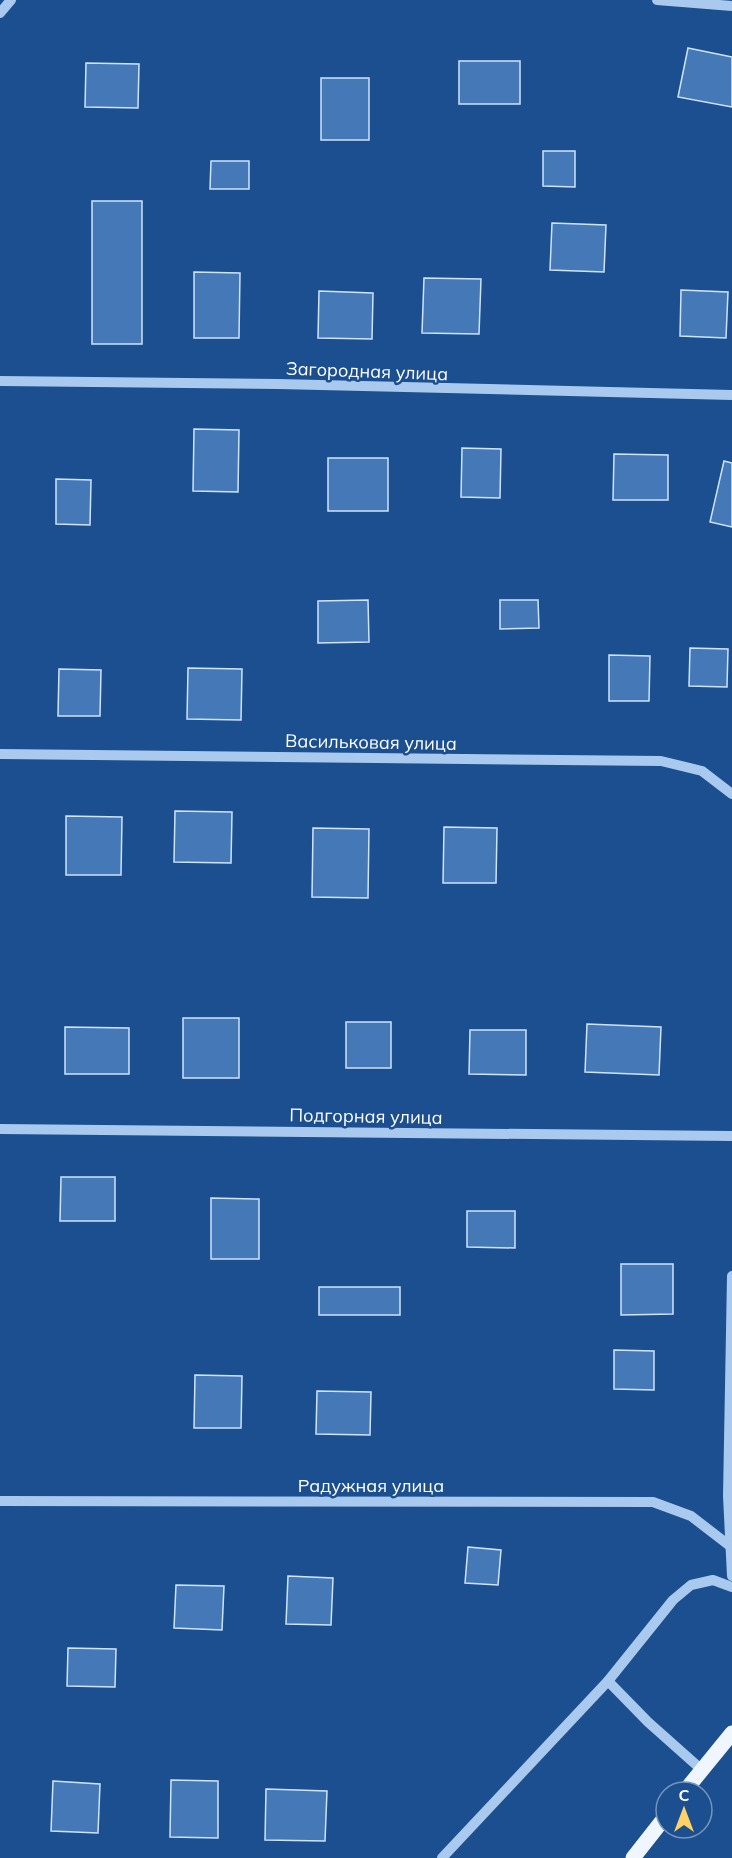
<svg xmlns="http://www.w3.org/2000/svg" width="732" height="1858" viewBox="0 0 732 1858" font-family="Mulish,sans-serif">
  <rect width="100%" height="100%" fill="#1b4f8f"/>
  <g fill="#4478b7" stroke="#cfe3fa" stroke-width="1.5">
    <path d="M688 48 732 57V107L678 97Z"/>
    <rect x="459" y="61" width="61" height="43"/>
    <path d="M86 63 139 64 138 108 85 107Z"/>
    <rect x="321" y="78" width="48" height="62"/>
    <path d="M543 151H575V187L543 186Z"/>
    <path d="M211 161H249V189H210Z"/>
    <rect x="92" y="201" width="50" height="143"/>
    <path d="M552 223 606 225 604 272 550 270Z"/>
    <path d="M194 272 240 273 239 338H194Z"/>
    <path d="M424 278 481 279 479 334 422 333Z"/>
    <path d="M681 290 728 292 726 338 680 336Z"/>
    <path d="M319 291 373 293 372 339 318 338Z"/>
    <path d="M194 429 239 430 238 492 193 491Z"/>
    <path d="M462 448 501 449 500 498 461 497Z"/>
    <path d="M614 454 668 455V500H613Z"/>
    <rect x="328" y="458" width="60" height="53"/>
    <path d="M724 461 732 463V527L710 522Z"/>
    <path d="M56 479 91 480 90 525 56 524Z"/>
    <path d="M368 600 369 642 318 643V601Z"/>
    <path d="M500 600H538L539 628 500 629Z"/>
    <path d="M690 648 728 649 727 687 689 686Z"/>
    <path d="M609 655 650 656 649 701H609Z"/>
    <path d="M188 668 242 669 241 720 187 719Z"/>
    <path d="M59 669 101 670 100 716H58Z"/>
    <path d="M175 811 232 812 231 863 174 862Z"/>
    <path d="M66 816 122 817 121 875H66Z"/>
    <path d="M444 827 497 828 496 883H443Z"/>
    <path d="M313 828 369 829 368 898 312 897Z"/>
    <rect x="183" y="1018" width="56" height="60"/>
    <rect x="346" y="1022" width="45" height="46"/>
    <path d="M587 1024 661 1027 659 1075 585 1072Z"/>
    <path d="M65 1027 129 1028V1074H65Z"/>
    <path d="M470 1030H526V1075L469 1074Z"/>
    <path d="M61 1177H115V1221H60Z"/>
    <path d="M211 1198 259 1199V1259H211Z"/>
    <path d="M467 1211H515V1248L467 1247Z"/>
    <path d="M621 1264H673V1314L621 1315Z"/>
    <rect x="319" y="1287" width="81" height="28"/>
    <path d="M614 1350 654 1351V1390L614 1389Z"/>
    <path d="M195 1375 242 1376 241 1428H194Z"/>
    <path d="M317 1391 371 1392 370 1435 316 1434Z"/>
    <path d="M468 1547 501 1550 498 1585 465 1583Z"/>
    <path d="M288 1576 333 1578 331 1625 286 1624Z"/>
    <path d="M176 1585 224 1586 222 1630 174 1628Z"/>
    <path d="M68 1648 116 1649 115 1687 67 1686Z"/>
    <path d="M171 1780 218 1781V1838L170 1837Z"/>
    <path d="M53 1781 100 1784 98 1833 51 1831Z"/>
    <path d="M266 1789 327 1791 325 1841 265 1840Z"/>
  </g>
  <g fill="none" stroke-linecap="round" stroke-linejoin="round">
    <g stroke="#a9c9ee" stroke-width="10">
      <path d="M657 0 732 6"/>
      <path d="M0 13 11 0"/>
      <path d="M0 381 278 384 732 395"/>
      <path d="M0 754 661 761 702 771 732 794"/>
      <path d="M0 1129 732 1136"/>
      <path d="M732 1276 728 1496 732 1576"/>
      <path d="M0 1501 653 1502 691 1516 730 1546"/>
      <path d="M608 1681 648 1722 702 1770"/>
      <path d="M442 1858 608 1681 673 1600 691 1585 713 1580 732 1587"/>
    </g>
    <g stroke="#f0f6ff" stroke-width="15">
      <path d="M684 1792 732 1733"/>
      <path d="M633 1858 666 1816"/>
    </g>
  </g>
  <g text-anchor="middle" dominant-baseline="central" stroke-width="5" stroke-linejoin="round" paint-order="stroke">
    <g font-size="18" fill="#fff" stroke="#1b4f8f">
      <text transform="translate(367 371) rotate(2)">Загородная улица</text>
      <text transform="translate(371 742) rotate(1)">Васильковая улица</text>
      <text transform="translate(366 1116) rotate(1)">Подгорная улица</text>
      <text x="371" y="1485">Радужная улица</text>
    </g>
  </g>
  <g transform="translate(684 1810)"><circle r="28" fill="#1b4f8f" stroke="#7695bc" stroke-width="1.5"/>
  <path d="M0-4.5L10 22L0 15L-10 22Z" fill="#ffd166"/>
  <text y="-9" font-size="16" font-weight="bold" text-anchor="middle" fill="#ffffff">С</text>
  </g>
</svg>
